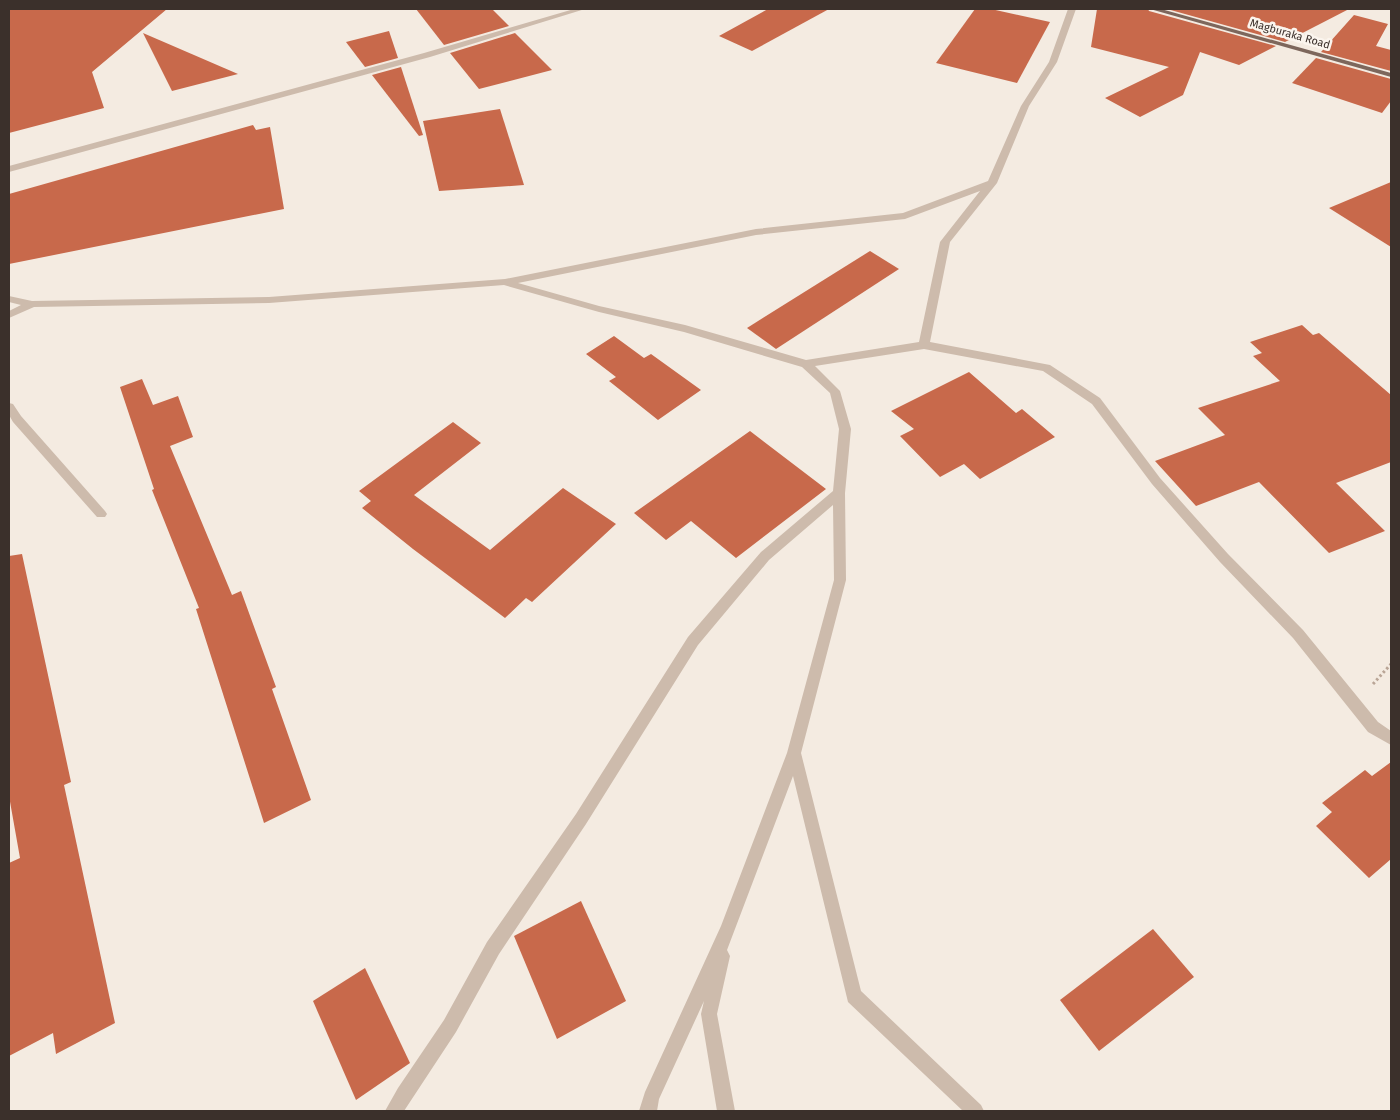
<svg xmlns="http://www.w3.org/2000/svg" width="1400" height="1120" viewBox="0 0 1400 1120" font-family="'Fira Sans',sans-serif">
  <rect width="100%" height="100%" fill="#f4ebe1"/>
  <g fill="#c8694b">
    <path d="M9 9H167L92 72 104 108 9 133Z"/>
    <path d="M416 9H492L509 26 444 45Z"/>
    <path d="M768 9H829L752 51 719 36Z"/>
    <path d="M975 9H991L1050 22 1017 83 936 63Z"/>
    <path d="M1097 9H1148L1149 11 1276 46 1239 65 1200 52 1183 95 1140 117 1105 98 1169 67 1091 47Z"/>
    <path d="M1167 9H1349L1285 42Z"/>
    <path d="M1354 15 1388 24 1376 46 1391 50V71L1321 52Z"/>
    <path d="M389 31 398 58 365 67 346 42Z"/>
    <path d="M143 33 238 74 172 91Z"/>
    <path d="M515 33 552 70 479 89 450 53Z"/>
    <path d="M1316 58 1391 79V101L1382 113 1292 83Z"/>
    <path d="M401 67 423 135 419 136 372 75Z"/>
    <path d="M500 109 524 185 439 191 423 121Z"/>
    <path d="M253 125 256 130 270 127 284 209 9 264V194Z"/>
    <path d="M1391 182V247L1329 208Z"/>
    <path d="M870 251 899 269 776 349 747 328Z"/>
    <path d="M1302 325 1313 335 1319 333 1391 395V462L1336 483 1385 531 1329 553 1259 482 1196 506 1155 461 1225 435 1198 408 1280 381 1253 356 1262 353 1250 342Z"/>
    <path d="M614 336 644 358 651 354 701 390 658 420 609 381 616 377 586 354Z"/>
    <path d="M969 372 1016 413 1022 409 1055 437 980 479 964 464 940 477 900 436 914 429 891 411Z"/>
    <path d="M142 379 153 405 178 396 193 437 170 446 232 595 241 591 276 687 272 689 311 800 264 823 196 609 199 608 152 490 154 489 120 387Z"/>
    <path d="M453 422 481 443 414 495 490 550 563 488 616 524 532 602 526 598 505 618 413 549 362 508 371 501 359 491Z"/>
    <path d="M750 431 826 489 736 558 691 521 666 540 634 513Z"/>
    <path d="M22 554 71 782 64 785 115 1023 56 1054 53 1033 9 1056V863L20 858 9 796V556Z"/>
    <path d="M1391 762V859L1369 878 1316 826 1332 812 1322 803 1365 770 1372 776Z"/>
    <path d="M581 901 626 1001 557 1039 514 936Z"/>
    <path d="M1153 929 1194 977 1099 1051 1060 1000Z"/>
    <path d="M365 968 410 1063 356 1100 313 1001Z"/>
  </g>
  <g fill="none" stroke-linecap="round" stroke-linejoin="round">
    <path stroke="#b9a596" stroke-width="3" stroke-dasharray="2.5 2.5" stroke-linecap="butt" d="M1373 684 1391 664"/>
    <g fill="#cdbbac" fill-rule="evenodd">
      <path d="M1068 9H1076L1057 62 1029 106 997 183 950 242 930 342 1050 365 1100 398 1160 478 1228 554 1303 630 1378 722 1391 731V745L1368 732 1293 638 1220 562 1152 484 1092 404 1043 371 924 349 815 366 840 391 851 429 845 493 846 580 801 753 861 991 981 1105 984 1111H963L848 1002 793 776 727 950 730 956 717 1014 735 1111H717L701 1014 704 1001 659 1099 657 1111H639L645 1092 721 926 787 753 834 580 833 505 769 560 698 645 586 824 499 954 456 1032 404 1111H385L398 1088 444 1020 487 942 576 814 688 637 761 552 833 491 839 429 830 393 802 367 684 332 599 312 504 285 269 303 34 307 9 318V311L21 305 9 302V296L32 301 269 297 505 279 756 229 903 213 988 181 1021 106 1049 62ZM980 191 940 242 919 342 806 360 685 325 599 306 518 283 756 235 905 219Z"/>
      <path d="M9 403 13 404 21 416 105 511 107 514 105 517H97L13 422 9 415Z"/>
    </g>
    <path fill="#cdbbac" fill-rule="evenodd" d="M574 9H585L430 57 9 172V166L424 53Z"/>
    <path fill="#7d675c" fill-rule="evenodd" d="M1150 9H1161L1391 73V77Z"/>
  </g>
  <g text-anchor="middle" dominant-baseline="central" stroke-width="5" stroke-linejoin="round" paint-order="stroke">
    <g font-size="11" fill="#3b302b" stroke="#fbf5ee">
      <text transform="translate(1290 34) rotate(16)">Magburaka Road</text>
    </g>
  </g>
  <rect width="1400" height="1120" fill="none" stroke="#3b302b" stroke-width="20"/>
</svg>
